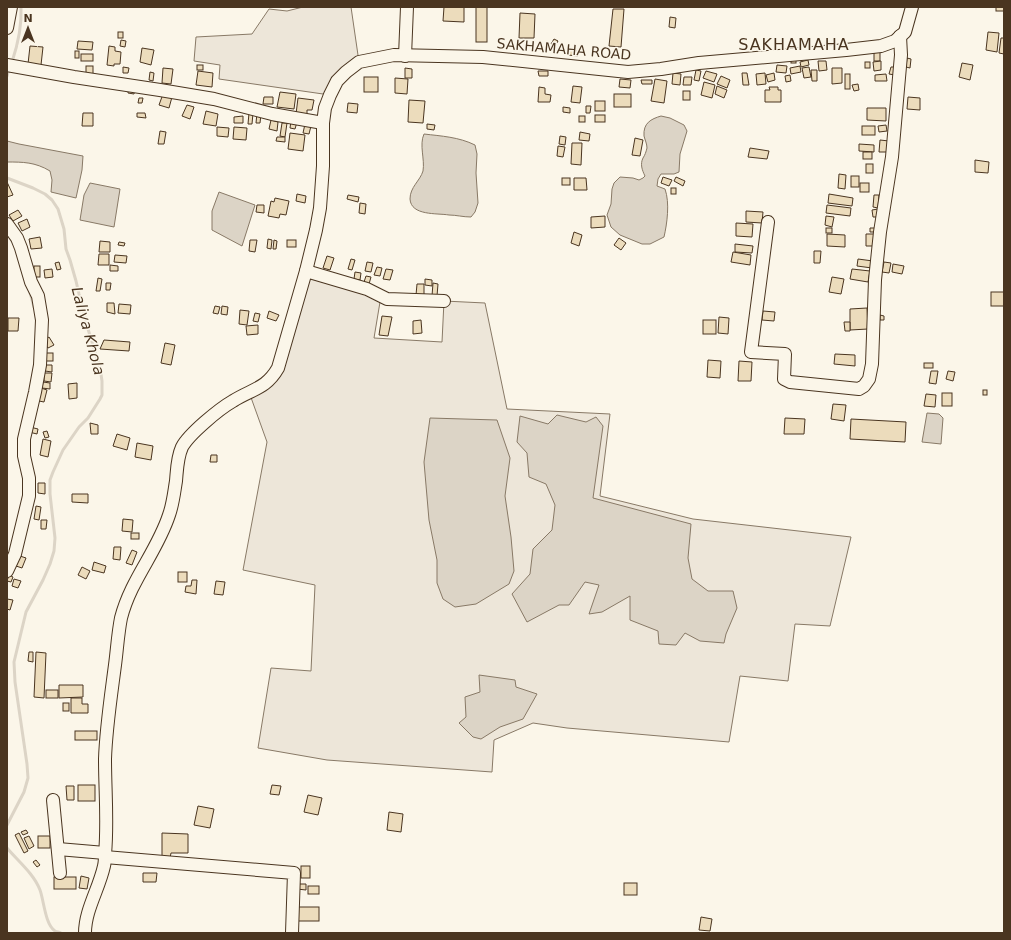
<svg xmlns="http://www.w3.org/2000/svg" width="1011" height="940" viewBox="0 0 1011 940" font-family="'DejaVu Sans',sans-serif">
  <rect width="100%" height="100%" fill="#fbf6e9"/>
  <g fill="#ede6d9" stroke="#887966">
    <path d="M303 7H351L359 62 330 95 219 79 220 65 194 61 196 37 252 34 269 9 287 11Z"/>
    <path d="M306 271 381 296 374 338 442 342 444 301 485 303 507 409 610 414 600 496 693 519 851 537 830 626 795 624 788 681 740 676 729 742 567 728 533 723 494 740 492 772 327 760 258 748 271 668 311 671 315 585 243 570 267 442 249 392 268 382Z"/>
  </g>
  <g fill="#dcd4c6" stroke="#887966">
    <path d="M661 116 670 118 684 125 687 131 680 154 679 172 674 174H661L658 179 657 186 665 189C670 203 667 224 664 237L650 244H642L620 235 611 227 607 215 611 204 612 189 614 183 620 177 633 178 639 180 643 178 645 176C642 170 640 164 643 158 645 155 646 152 647 148 647 144 645 140 644 136 643 123 651 119 661 116Z"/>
    <path d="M424 134C441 136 459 137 475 145L477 154 476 173 478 203 475 212 471 217C463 217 456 215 449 215 437 213 411 216 410 199 410 187 420 181 423 171 425 159 419 145 424 134Z"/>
    <path d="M7 141 19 144 83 156 82 170 76 198 51 192 52 180 50 171C35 162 23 162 7 162Z"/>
    <path d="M90 183 120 189 114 227 80 220 84 195Z"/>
    <path d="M219 192 255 205 242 246 212 230V211Z"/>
    <path d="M927 413 939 414 943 418 941 444 922 442Z"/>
    <path d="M557 415 586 422 596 417 603 426 593 498 691 524 688 558 692 579 708 591H733L737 608 726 634 724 643 700 641 685 633 676 645 659 644 658 631 630 620V596L602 612 589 614 599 585 585 582 569 605H559L527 622 512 594 530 574 533 549 552 530 555 505 546 484 529 477 527 453 517 442 520 416 548 424Z"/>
    <path d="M430 418 497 420 510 458 505 496 511 537 514 571 509 584 476 604 455 607 443 599 437 583V560L429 520 424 462Z"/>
    <path d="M479 675 515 680 516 687 537 694 523 719 500 727 481 739 473 737 459 723 466 717 465 697 480 692Z"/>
  </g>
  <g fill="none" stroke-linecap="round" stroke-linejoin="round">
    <g stroke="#dcd4c6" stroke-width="3">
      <path d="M12 62C18 44 22 26 21 7"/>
      <path d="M7 76 9 69"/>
      <path d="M7 178 33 188 45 194 52 200 58 209 64 229 66 249 70 260 76 281 79 294 88 329 100 368 102 381V395L100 399 88 418 79 427 63 450 53 472 50 480V494L55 538 54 551 50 564 43 580 26 612 14 662 15 682 27 764 28 778 24 792 7 825"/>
      <path d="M7 234 14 244"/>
      <path d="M29 289 34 307"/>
      <path d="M7 848C18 861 34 874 40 890 44 901 45 924 55 931 57 932 59 932 61 933"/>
    </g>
  </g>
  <g fill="#ecdcbc" stroke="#4a3520">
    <path d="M444 7H464V22L443 21Z"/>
    <rect x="476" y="7" width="11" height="35"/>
    <rect x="996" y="7" width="8" height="4"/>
    <path d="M613 9H624L621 47 609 46Z"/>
    <path d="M520 13 535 14 534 38H519Z"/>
    <path d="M670 17 676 18 675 28 669 27Z"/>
    <rect x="118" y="32" width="5" height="6"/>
    <path d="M988 32 999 33 997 52 986 50Z"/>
    <path d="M1001 38H1004V54L999 53Z"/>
    <path d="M554 39 558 41 555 46 551 44Z"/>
    <path d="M121 40 126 41 125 47 120 46Z"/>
    <path d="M78 41 93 42 92 50 77 49Z"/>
    <path d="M30 46 43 47 41 65 28 64Z"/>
    <path d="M109 46 115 47V51L121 52 120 64H114V66L107 65Z"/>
    <path d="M142 48 154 50 151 65 140 62Z"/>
    <path d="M568 50 579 51 578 56 568 55Z"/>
    <rect x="75" y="51" width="4" height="7"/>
    <rect x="874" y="52" width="6" height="9"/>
    <rect x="81" y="54" width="12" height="7"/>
    <rect x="791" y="58" width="5" height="5"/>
    <path d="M907 58 911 59 910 68 906 67Z"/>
    <path d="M808 60 809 65 801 67 800 62Z"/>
    <path d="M818 61H826L827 70 819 71Z"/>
    <path d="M881 61V70L874 71 873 62Z"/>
    <rect x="865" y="62" width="5" height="6"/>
    <path d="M962 63 973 65 970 80 959 77Z"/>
    <rect x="197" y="65" width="6" height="5"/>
    <path d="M777 65 787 66 786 73 776 72Z"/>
    <rect x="86" y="66" width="7" height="10"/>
    <path d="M800 66 801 72 791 74 790 68Z"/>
    <path d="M123 67 129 68 128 73H123Z"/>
    <path d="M809 67 811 77 804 78 802 68Z"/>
    <path d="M891 67H896L895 75 889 74Z"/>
    <path d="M163 68 173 69 171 84 162 83Z"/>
    <path d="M405 68 412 69V78H405Z"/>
    <path d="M832 68H842V83L832 84Z"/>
    <path d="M696 70 701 71 699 81 694 80Z"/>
    <path d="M811 70H817V81H812Z"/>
    <path d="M198 71 213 73 212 87 196 85Z"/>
    <path d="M538 71H548V76H539Z"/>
    <path d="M706 71 717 74 714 82 703 78Z"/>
    <path d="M150 72 154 73 153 81 149 80Z"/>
    <path d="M673 73 681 74 680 85 672 84Z"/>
    <path d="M742 73H747L749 85H743Z"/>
    <path d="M765 73 766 84 757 85 756 74Z"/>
    <path d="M774 73 775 80 768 82 766 75Z"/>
    <rect x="845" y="74" width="5" height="15"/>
    <path d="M886 74 887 81H875V75Z"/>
    <path d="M790 75 791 81 786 82 785 76Z"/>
    <path d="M721 76 730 80 727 88 717 84Z"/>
    <rect x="364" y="77" width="14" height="15"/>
    <path d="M684 77H692L691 85H683Z"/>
    <path d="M395 78 408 79 407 94 395 93Z"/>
    <path d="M620 79 631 80 630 88 619 87Z"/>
    <path d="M655 79 667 81 664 103 651 101Z"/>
    <path d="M641 80H652V84H642Z"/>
    <path d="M704 82 715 85 712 98 701 95Z"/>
    <path d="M858 84 859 90 854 91 852 85Z"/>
    <path d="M573 86 582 87 580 103 571 102Z"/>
    <path d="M717 86 727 90 724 98 715 94Z"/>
    <path d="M539 87 545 88V94L551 95 550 102H538Z"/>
    <path d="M769 87H778V90H781V102H765V90H770Z"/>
    <path d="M128 88 135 90 134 94 128 93Z"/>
    <rect x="683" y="91" width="7" height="9"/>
    <path d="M280 92 296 94 294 109 277 107Z"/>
    <path d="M163 94 172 97 169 108 159 105Z"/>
    <rect x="614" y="94" width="17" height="13"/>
    <path d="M264 97H273V104H263Z"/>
    <path d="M908 97 920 98V110L907 109Z"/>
    <path d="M139 98H143L142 103H138Z"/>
    <path d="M298 98 314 100 312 110H307V115L296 114Z"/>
    <path d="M409 100 425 101 423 123 408 122Z"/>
    <rect x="595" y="101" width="10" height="10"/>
    <path d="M348 103 358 104 357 113 347 112Z"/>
    <path d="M187 105 194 107 190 119 182 116Z"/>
    <path d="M586 106H591L590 113H586Z"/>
    <path d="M563 107 570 108V113L563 112Z"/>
    <path d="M867 108H886V121L867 120Z"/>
    <path d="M206 111 218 114 216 126 203 124Z"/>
    <path d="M83 113H93V126H82Z"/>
    <path d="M137 113H145L146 118 137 117Z"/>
    <path d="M249 113H253L252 124H248Z"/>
    <path d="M257 113 261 114 260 123H256Z"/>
    <rect x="595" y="115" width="10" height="7"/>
    <path d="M243 116V123H234V117Z"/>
    <rect x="579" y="116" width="6" height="6"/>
    <path d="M271 120 278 122 277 131 269 129Z"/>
    <path d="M291 121 297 122 295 129 290 128Z"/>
    <path d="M282 123H287L285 137 280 136Z"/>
    <path d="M305 124 311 126 309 134 303 133Z"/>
    <path d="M427 124 435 125 434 130 427 129Z"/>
    <path d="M886 125 887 131 879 132 878 126Z"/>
    <rect x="862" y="126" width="13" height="9"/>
    <path d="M217 127 229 128 228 137 217 136Z"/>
    <path d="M234 127 247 128 246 140 233 139Z"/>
    <path d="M160 131 166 132 164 144H158Z"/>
    <path d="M580 132 590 134 589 141 579 140Z"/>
    <path d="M290 133 305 135 303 151 288 149Z"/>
    <path d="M560 136 566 137 565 145 559 144Z"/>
    <path d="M277 137H285V142L276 141Z"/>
    <path d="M635 138 643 140 640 156 632 155Z"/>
    <path d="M880 140 889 141 888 152H879Z"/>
    <path d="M572 143H582L581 165 571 164Z"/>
    <path d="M859 144 874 145V152L859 151Z"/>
    <path d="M558 146 565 147 563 157 557 156Z"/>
    <path d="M750 148 769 151 767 159 748 157Z"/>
    <rect x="863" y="152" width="9" height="7"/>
    <path d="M975 160 989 162 988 173 975 172Z"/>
    <rect x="866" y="164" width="7" height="9"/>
    <path d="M839 174 846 175 845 189 838 188Z"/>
    <rect x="851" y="176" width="8" height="11"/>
    <path d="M663 177 672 180 669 186 661 183Z"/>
    <path d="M676 177 685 181 683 186 674 181Z"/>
    <rect x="562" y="178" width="8" height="7"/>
    <path d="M574 178H586L587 190H574Z"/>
    <path d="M7 182 13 195 7 197Z"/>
    <rect x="860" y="183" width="9" height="9"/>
    <rect x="671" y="188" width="5" height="6"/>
    <path d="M297 194 306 196 305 203 296 201Z"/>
    <path d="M829 194 853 198 852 206 828 203Z"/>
    <path d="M348 195 359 197 358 202 347 199Z"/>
    <path d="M874 195H879L878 208 873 207Z"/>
    <path d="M275 198 289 201 286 215 280 214 279 218 268 216 271 201 274 202Z"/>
    <path d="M360 203 366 204 365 214 359 213Z"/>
    <path d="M257 205H264V213L256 212Z"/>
    <path d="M827 205 851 208 850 216 826 213Z"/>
    <path d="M878 209V217H873L872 210Z"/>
    <path d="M18 210 22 216 13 221 9 215Z"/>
    <path d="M746 211 763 212 762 223 746 222Z"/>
    <path d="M605 216V227L591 228V217Z"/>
    <path d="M826 216 834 217 832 227 825 225Z"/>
    <path d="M27 219 30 227 22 231 18 223Z"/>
    <path d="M736 223 753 224 752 237 736 236Z"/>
    <rect x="826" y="228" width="6" height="5"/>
    <path d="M870 228H876L875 232H870Z"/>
    <path d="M574 232 582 235 579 246 571 243Z"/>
    <path d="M827 234 845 235V247L827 246Z"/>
    <path d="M866 234H875L874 246H866Z"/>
    <path d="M40 237 42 248 31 249 29 239Z"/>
    <path d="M619 238 626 243 621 250 614 245Z"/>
    <path d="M268 239 272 240 271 249 267 248Z"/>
    <path d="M250 240H257L255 252 249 251Z"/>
    <path d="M274 240 277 241 276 249H273Z"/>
    <rect x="287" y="240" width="9" height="7"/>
    <path d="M100 241 110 242V252H99Z"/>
    <path d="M119 242 125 243 124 246 118 245Z"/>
    <path d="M735 244 753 246 752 253 735 252Z"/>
    <path d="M814 251H821L820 263H814Z"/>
    <path d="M733 252 751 255 750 265 731 262Z"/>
    <path d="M99 254H109V265H98Z"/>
    <path d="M115 255 127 256 126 263 114 262Z"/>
    <path d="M327 256 334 258 330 270 323 268Z"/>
    <path d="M351 259 355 260 352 270 348 269Z"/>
    <path d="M858 259 873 261 872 268 857 266Z"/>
    <path d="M59 262 61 269 57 270 55 263Z"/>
    <path d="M367 262 373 263 371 272 365 271Z"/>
    <path d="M884 262 891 263 889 273 882 272Z"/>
    <path d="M893 264 904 266 902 274 892 272Z"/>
    <path d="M110 265 118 266V271H110Z"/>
    <rect x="34" y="266" width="6" height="11"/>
    <path d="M377 267 382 268 380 276 374 275Z"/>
    <path d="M52 269 53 277 45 278 44 270Z"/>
    <path d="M386 269 393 270 390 280 383 279Z"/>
    <path d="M852 269 870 271 868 282 850 279Z"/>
    <path d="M355 272 361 273 360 280 354 279Z"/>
    <path d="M366 276 371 277 369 284 364 282Z"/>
    <path d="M832 277 844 279 841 294 829 292Z"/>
    <path d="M98 278 102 279 100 291H96Z"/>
    <path d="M425 279 432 280V286L425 285Z"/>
    <path d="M106 283H111L110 290H106Z"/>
    <path d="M433 283 438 284 437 296H432Z"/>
    <path d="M417 284H424V295H416Z"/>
    <rect x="991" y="292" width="13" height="14"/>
    <path d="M107 303H114L115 314 107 312Z"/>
    <path d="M119 304 131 305 130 314 118 313Z"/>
    <path d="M215 306 220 307 218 314 213 313Z"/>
    <path d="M222 306 228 307 227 315 221 314Z"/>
    <path d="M867 308 868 329 850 330V309Z"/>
    <path d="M240 310 249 311 247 325 239 324Z"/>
    <path d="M269 311 279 315 276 321 267 318Z"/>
    <path d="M763 311 775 312 774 321 762 320Z"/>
    <path d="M255 313 260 314 258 322 253 321Z"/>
    <path d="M880 315 884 316V320H880Z"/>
    <path d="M382 316 392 317 388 336 379 335Z"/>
    <path d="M719 317 729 318 728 334 718 333Z"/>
    <path d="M8 318H19L18 331H8Z"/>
    <path d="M421 320 422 333 413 334V321Z"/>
    <rect x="703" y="320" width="13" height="14"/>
    <path d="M844 322H850V331H845Z"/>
    <path d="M258 325V334L247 335 246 326Z"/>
    <path d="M49 337 54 345 48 348 43 341Z"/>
    <path d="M104 340 130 342 129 351 100 349Z"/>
    <path d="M165 343 175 345 171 365 161 363Z"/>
    <rect x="46" y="353" width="7" height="8"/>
    <path d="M835 354 855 355V366L834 364Z"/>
    <path d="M708 360 721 361 720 378 707 377Z"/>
    <path d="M739 361 752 362 751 381H738Z"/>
    <rect x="924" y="363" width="9" height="5"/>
    <path d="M46 365H52V372L45 371Z"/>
    <path d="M931 371H938L936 384 929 383Z"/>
    <path d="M948 371 955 372 953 381 946 379Z"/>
    <path d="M44 373H52L51 382 44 381Z"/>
    <path d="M43 382 50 383V389L42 388Z"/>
    <path d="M77 383V398L69 399 68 384Z"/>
    <path d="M41 388 47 390 44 402 39 401Z"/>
    <rect x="983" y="390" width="4" height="5"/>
    <rect x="942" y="393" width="10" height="13"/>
    <path d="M926 394 936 395 935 407 924 406Z"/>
    <path d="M833 404 846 405 844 421 831 419Z"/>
    <path d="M785 418 805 419 804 434H784Z"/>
    <path d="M851 419 906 422 905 442 850 439Z"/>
    <path d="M90 423 98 425V434H91Z"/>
    <path d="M30 427 38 429 37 434 29 432Z"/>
    <path d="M47 431 49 437 45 438 43 432Z"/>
    <path d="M117 434 130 438 127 450 113 446Z"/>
    <path d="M43 439 51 441 48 457 40 455Z"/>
    <path d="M137 443 153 446 151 460 135 457Z"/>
    <path d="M211 455H217V462H210Z"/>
    <path d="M38 483H45V494L38 493Z"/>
    <path d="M72 494H88V503L72 502Z"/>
    <path d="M36 506 41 507 39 520 34 519Z"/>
    <path d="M123 519 133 520 132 532 122 531Z"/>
    <path d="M41 520H47L46 529H41Z"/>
    <rect x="131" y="533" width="8" height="6"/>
    <path d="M114 547H121L120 560 113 559Z"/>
    <path d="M132 550 137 552 132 565 126 563Z"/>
    <path d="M20 556 26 558 22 568 16 566Z"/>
    <path d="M94 562 106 566 104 573 92 570Z"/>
    <path d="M82 567 90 571 86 579 78 575Z"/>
    <rect x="178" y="572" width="9" height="10"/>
    <path d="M9 575 13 577 11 582 7 581Z"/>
    <path d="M14 579 21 581 18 588 12 586Z"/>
    <path d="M192 580H197L196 594 185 592 186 586H191Z"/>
    <path d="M216 581 225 582 223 595 214 594Z"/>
    <path d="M7 599 13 600 10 610 7 609Z"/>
    <path d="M29 652H33V662L28 661Z"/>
    <path d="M36 652 46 653 44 698 34 697Z"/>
    <path d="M59 685H83V697L59 698Z"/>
    <rect x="46" y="690" width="12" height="8"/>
    <path d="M71 698H82V704H88V713H71Z"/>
    <rect x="63" y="703" width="6" height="8"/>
    <rect x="75" y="731" width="22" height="9"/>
    <rect x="78" y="785" width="17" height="16"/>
    <path d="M272 785 281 786 279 795 270 794Z"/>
    <path d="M66 786H74V800H67Z"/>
    <path d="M308 795 322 798 318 815 304 812Z"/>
    <path d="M198 806 214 809 210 828 194 825Z"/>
    <path d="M389 812 403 814 401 832 387 830Z"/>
    <path d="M26 830 28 833 23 835 21 832Z"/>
    <path d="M19 833 28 851 24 853 15 835Z"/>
    <path d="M162 833 188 834V853H171L170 858 162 857Z"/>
    <path d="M29 836 34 846 29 849 24 838Z"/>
    <rect x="38" y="836" width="12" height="12"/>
    <path d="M36 860 40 865 37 867 33 862Z"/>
    <rect x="301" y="866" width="9" height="12"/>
    <path d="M143 873H157L156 882H143Z"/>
    <path d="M81 876 89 878 87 889 79 888Z"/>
    <rect x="54" y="877" width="22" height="12"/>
    <rect x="624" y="883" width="13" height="12"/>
    <path d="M297 884H306V890L297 889Z"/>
    <rect x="308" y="886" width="11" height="8"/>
    <rect x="295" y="907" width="24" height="14"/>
    <path d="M701 917 712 919 710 931 699 930Z"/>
  </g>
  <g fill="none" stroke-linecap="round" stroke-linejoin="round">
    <g stroke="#4a3520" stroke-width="14">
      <g id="minor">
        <path d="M7 28 11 7"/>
        <path d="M405 56 407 7"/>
        <path d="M7 65 74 77 160 90 214 99 272 114 323 123"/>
        <path d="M768 222 751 352 785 354 784 379 790 382 859 389 864 386 869 379 872 364 875 280 880 232 892 157 901 55 900 36"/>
        <path d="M7 224 17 238 21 248 31 282 38 296 42 320 40 365 35 392 24 439V456L29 478V496L15 554 7 571"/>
        <path d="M306 271 367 289 387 299 444 301"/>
        <path d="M53 800 60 873"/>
        <path d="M58 849 105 853"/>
        <path d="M105 857 294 873 292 933"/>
        <path d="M85 933C85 910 99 889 104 866 105 862 105 858 105 854 108 823 105 791 105 759 106 728 111 696 115 665 117 650 118 633 121 618 131 579 157 552 169 515 173 504 174 493 176 481 177 470 177 458 182 447 189 434 219 409 233 401 252 389 266 389 278 368L306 271 316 230 320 208 323 166V123L325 108 330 95 337 81 346 72 359 62 394 55 483 57 628 72 661 69 699 63 846 50 881 46 895 41 905 32 912 7"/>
      </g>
    </g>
    <use href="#minor" stroke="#fbf6e9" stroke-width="12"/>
  </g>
  <g text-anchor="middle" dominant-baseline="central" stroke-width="3" stroke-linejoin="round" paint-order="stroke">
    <g font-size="14" fill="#4a3520" stroke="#fbf6e9">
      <text transform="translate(564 49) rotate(5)">SAKHAMAHA ROAD</text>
    </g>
    <g font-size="15" font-style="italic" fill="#4a3520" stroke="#fbf6e9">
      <text transform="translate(88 331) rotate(75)">Laliya Khola</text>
    </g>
    <g font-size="16" letter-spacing="1" fill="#4a3520" stroke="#fbf6e9">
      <text x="794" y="44">SAKHAMAHA</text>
    </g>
  </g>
  <rect width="1011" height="940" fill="none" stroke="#4a3520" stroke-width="16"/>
  <g transform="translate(28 28)" stroke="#fbf6e9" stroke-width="3" paint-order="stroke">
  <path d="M0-3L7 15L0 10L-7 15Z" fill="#4a3520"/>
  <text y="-6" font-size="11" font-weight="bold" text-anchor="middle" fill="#4a3520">N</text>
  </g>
</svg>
